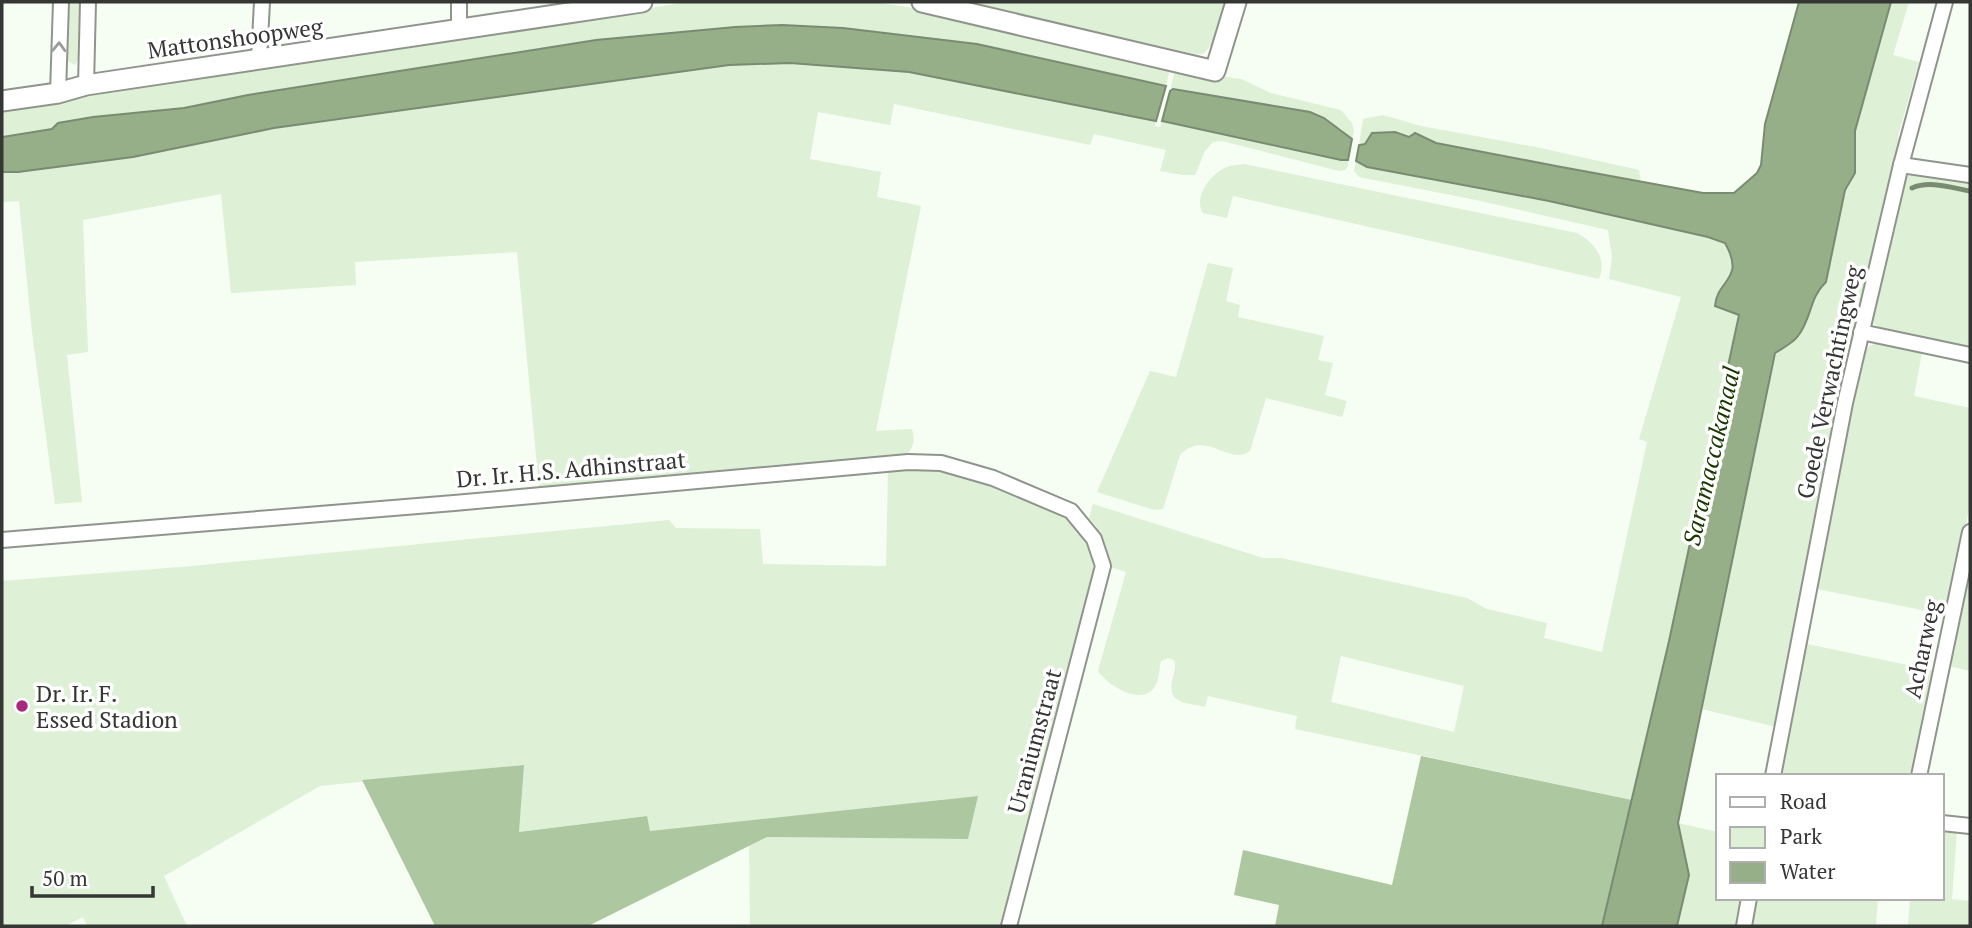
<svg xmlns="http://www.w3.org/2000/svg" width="1972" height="928" viewBox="0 0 1972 928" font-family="'PT Serif',serif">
  <rect width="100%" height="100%" fill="#f6fdf3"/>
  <g fill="#def0d5" fill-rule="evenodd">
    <path d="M69 2H80L79 58 75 65 69 62 67 58Z"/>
    <path d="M689 2H872C973 14 1072 44 1170 67L1166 86 977 44 843 28 782 25 735 27 596 40 184 108 93 117 52 129 2 137V107Z"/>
    <path d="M969 2H1226L1215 41 1203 54H1195Z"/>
    <path d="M1891 2H1909L1893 55 1919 62 1898 136 1901 141 1776 727 1702 709 1775 352C1783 348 1793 343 1798 336 1812 318 1809 298 1826 282L1845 190 1855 173V131Z"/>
    <path d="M790 63 909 72 1156 121 1155 126 1160 127 1162 121 1341 160H1348V166L1345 170 1339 171 1222 141 1213 142 1205 151 1195 175H1182L1160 171 1166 150 1094 134 1090 145 894 104 890 125 818 112 810 159 881 172 877 197 921 206 876 431 912 429C915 442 914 447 905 456L539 488 517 252 355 262 356 285 231 293 221 194 83 220 88 352 67 355 82 502 55 504 32 332 19 201 2 202V172H18L133 157 274 128 495 96 682 70 729 65Z"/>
    <path d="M1175 70 1241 79 1271 93 1341 110 1352 123 1354 131 1352 139 1340 128 1229 99 1174 89 1170 91Z"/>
    <path d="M1383 115 1421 126 1536 147 1639 170 1641 182 1436 143 1415 133 1409 137 1395 132 1359 145 1363 119Z"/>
    <path d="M1356 161 1367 167 1549 201 1708 237 1725 243C1738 267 1732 277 1716 297L1722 310 1739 314 1669 641 1632 800 1295 729 1297 716 1208 696 1205 707C1184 702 1166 704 1173 677 1175 670 1176 667 1174 660L1168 658 1161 661C1159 669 1159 683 1153 689 1139 705 1107 685 1098 671L1126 572 1108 566 1096 526 1089 518 1093 504 1263 558H1281L1467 598 1487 609 1547 623 1544 638 1602 652 1647 442 1639 439 1681 297 1609 279 1612 257 1608 230 1476 200 1359 177 1354 171ZM1341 656 1464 686 1454 732 1331 702Z"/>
    <path d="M1244 164 1577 233C1595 243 1607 258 1599 279L1233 196 1227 218 1203 213C1193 197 1211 173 1227 167 1232 165 1239 165 1244 164Z"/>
    <path d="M1917 174 1970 180V348L1881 328 1874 324 1871 315 1904 180 1909 176Z"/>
    <path d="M1208 263 1233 268 1226 301 1240 305 1238 317 1324 336 1318 360 1333 363 1325 395 1347 401 1342 417 1266 398 1250 451C1230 467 1205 428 1180 455L1163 509 1154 510 1097 492 1150 371 1176 377Z"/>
    <path d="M1878 343 1922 352 1914 396 1970 408V504L1947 615 1817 589 1857 372C1861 357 1861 346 1878 343Z"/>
    <path d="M900 469C916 470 933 470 949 472 981 476 1058 506 1080 530 1091 542 1093 564 1094 580L1002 926H750L749 846 767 837 968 839 977 796 650 831 646 816 519 832 523 765 320 786 164 876 187 926H87L83 917 65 926H2V581L192 566 669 520 676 528 760 529 763 564 886 566 888 471Z"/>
    <path d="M1970 558V671L1949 666Z"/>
    <path d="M1807 644 1936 671 1914 776H1780Z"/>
    <path d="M1678 823 1718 832V898H1742L1737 926H1677L1689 875Z"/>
    <path d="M1942 829 1957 830 1952 899 1970 901V926H1908L1910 898H1942Z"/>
    <path d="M1755 898H1878L1876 926H1751Z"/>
  </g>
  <g fill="#adc7a1">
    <path d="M1421 756 1632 800 1602 926H1275L1279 905 1234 895 1243 850 1392 885Z"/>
    <path d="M524 765 519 832 647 816 650 831 978 796 968 839 767 837 588 926H435L362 780Z"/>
  </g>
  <g fill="#96af89" stroke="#798b70" stroke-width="2">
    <path d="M1799 2H1891L1855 131V173L1845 190 1826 282C1809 298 1812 318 1798 336 1793 343 1783 348 1775 353L1678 823 1689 875 1677 926H1602L1669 641 1739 315 1715 306C1717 279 1746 280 1725 243L1708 237 1549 201 1367 167 1356 161 1359 145 1365 144 1372 133 1395 132 1409 137 1415 133 1436 143 1556 166 1703 193H1734L1757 173 1761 165 1765 124Z"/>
    <path d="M782 25 843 28 977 44 1166 86 1156 121 909 72 790 63 729 65 274 128 133 157 18 172H2V137L52 129 58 123 93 117 184 108 248 95 596 40 735 27Z"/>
    <path d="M1173 89 1310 112 1324 118 1352 139 1348 160H1341L1162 121 1170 91Z"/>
  </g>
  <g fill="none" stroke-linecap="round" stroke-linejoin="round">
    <path stroke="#798b70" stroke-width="5" d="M1912 188C1930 180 1952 188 1970 191"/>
    <g stroke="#8f958d" stroke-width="18">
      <g id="street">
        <path d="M459 2V30"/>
        <path d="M259 59 262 2"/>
        <path d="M86 85 88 2"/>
        <path d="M58 93 61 2"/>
        <path d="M1901 165 1970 175"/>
        <path d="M1861 332 1970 355"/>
        <path d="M2 540 454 503 908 462 941 463 993 478 1071 511 1094 539 1103 566 1009 926"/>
        <path d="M1773 776 1845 403 1901 165 1945 2"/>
        <path d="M1919 776 1970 532"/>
        <path d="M1942 823 1970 826"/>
        <path d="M1744 926 1749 898"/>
      </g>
    </g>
    <g stroke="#8f958d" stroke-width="23">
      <g id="secondary">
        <path d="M922 2 1215 71 1236 2"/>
        <path d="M2 101 58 93 86 85 642 2"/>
      </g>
    </g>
    <use href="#street" stroke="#fff" stroke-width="14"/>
    <use href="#secondary" stroke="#fff" stroke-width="19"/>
  </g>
  <defs><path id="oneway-chevron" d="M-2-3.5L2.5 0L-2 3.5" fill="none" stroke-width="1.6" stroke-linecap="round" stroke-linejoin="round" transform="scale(1.75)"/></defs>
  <use stroke="#9a9b9a" href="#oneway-chevron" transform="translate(59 47) rotate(-88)"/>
  <circle fill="#a72a7c" stroke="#fff" stroke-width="2.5" cx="22" cy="706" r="7"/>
  <g text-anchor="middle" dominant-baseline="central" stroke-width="7" stroke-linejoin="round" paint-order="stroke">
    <g font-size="23" fill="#353734" stroke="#fff">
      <text transform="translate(235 38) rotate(-8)">Mattonshoopweg</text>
      <text transform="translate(1829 382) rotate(-78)">Goede Verwachtingweg</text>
      <text transform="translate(571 469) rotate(-5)">Dr. Ir. H.S. Adhinstraat</text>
      <text transform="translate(1922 649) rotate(-78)">Acharweg</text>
      <text transform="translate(1034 741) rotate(-75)">Uraniumstraat</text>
    </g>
    <g font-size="23" fill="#353734" stroke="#fff" text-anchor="start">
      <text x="36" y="693">Dr. Ir. F.<tspan x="36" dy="26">Essed Stadion</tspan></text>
    </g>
    <g font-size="24" font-style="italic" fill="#193800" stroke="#fff">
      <text transform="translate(1711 456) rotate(-77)">Saramaccakanaal</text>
    </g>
  </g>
  <rect width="1972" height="928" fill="none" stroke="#353734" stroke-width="7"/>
  <rect x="1716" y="774" width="228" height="126" fill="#ffffff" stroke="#aeafae" stroke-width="2"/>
  <rect x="1730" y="797" width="35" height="10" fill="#ffffff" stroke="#aeafae" stroke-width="2"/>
  <text x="1780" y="809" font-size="21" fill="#353734">Road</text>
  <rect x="1730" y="827" width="35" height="21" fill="#def0d5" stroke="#aeafae" stroke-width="2"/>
  <text x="1780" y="844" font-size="21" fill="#353734">Park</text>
  <rect x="1730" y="862" width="35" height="21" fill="#96af89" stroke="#aeafae" stroke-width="2"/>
  <text x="1780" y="879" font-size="21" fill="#353734">Water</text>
  <path d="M32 886v10h121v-10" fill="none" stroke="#353734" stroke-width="3.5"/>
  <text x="42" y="886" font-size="21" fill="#353734" stroke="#ffffff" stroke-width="5" paint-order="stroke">50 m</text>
</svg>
